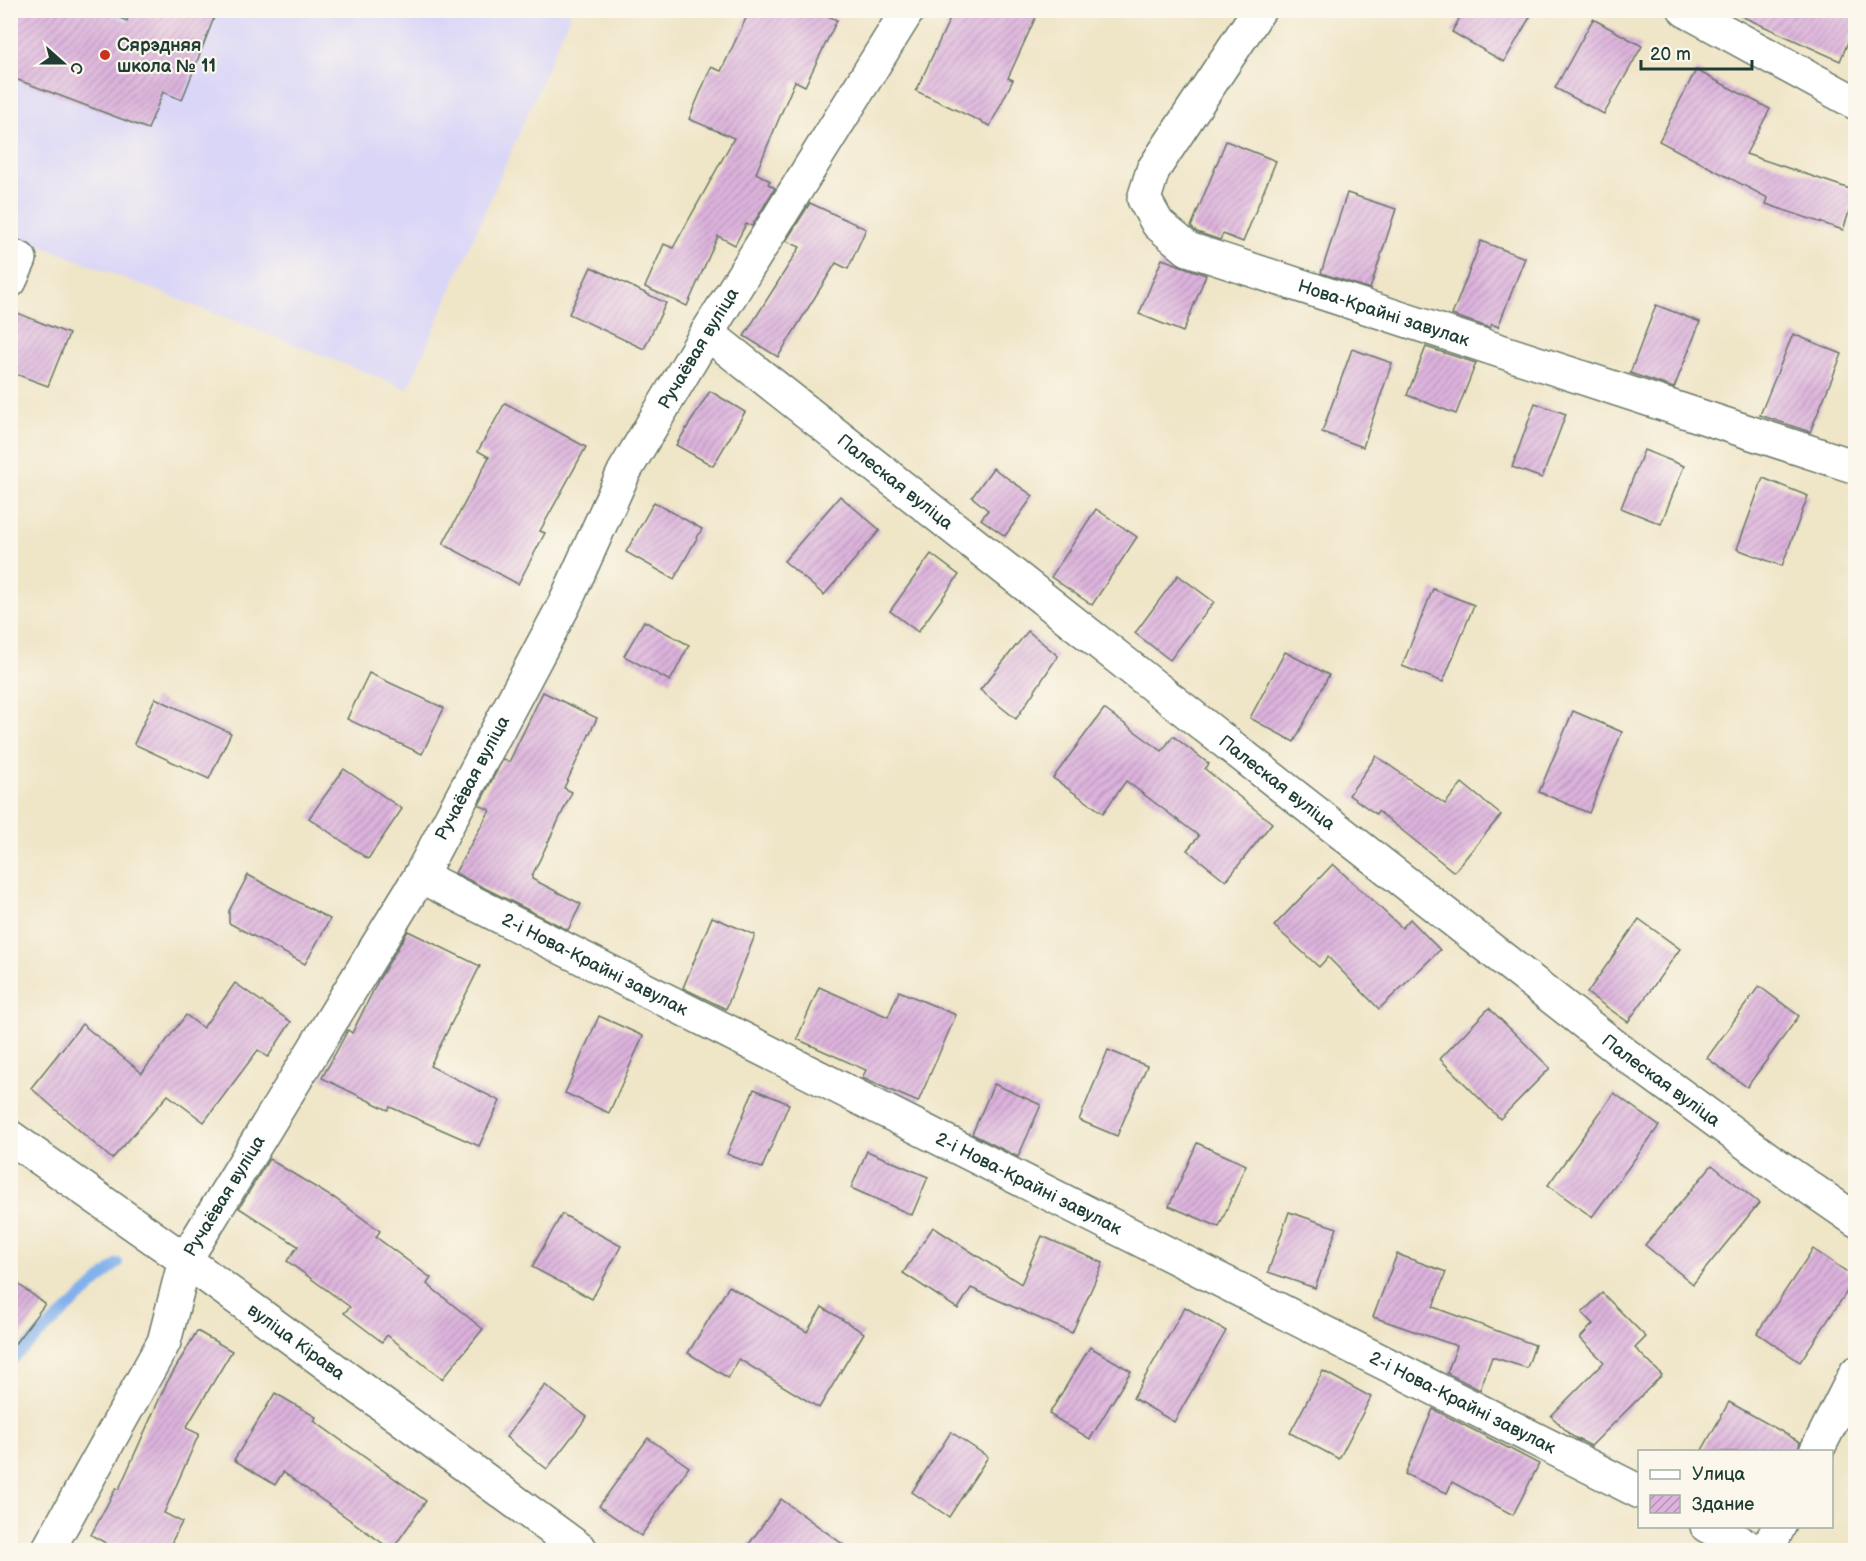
<svg xmlns="http://www.w3.org/2000/svg" width="1866" height="1561" viewBox="0 0 1866 1561" font-family="'Balsamiq Sans',sans-serif">
  <defs>
    <pattern id="building-hatch" width="6" height="6" patternUnits="userSpaceOnUse" patternTransform="scale(1.5)"><rect width="6" height="6" fill="#ddb3dd"/><path d="M-1 1l2-2M0 6l6-6M5 7l2-2" fill="none" stroke="#b393b4"/></pattern>
  </defs>
  <rect width="100%" height="100%" fill="#fbf7ec"/>
  <filter id="ink" filterUnits="userSpaceOnUse"><feTurbulence type="fractalNoise" baseFrequency=".0167" numOctaves="2"/><feDisplacementMap in="SourceGraphic" scale="12" xChannelSelector="R" yChannelSelector="G"/><feConvolveMatrix kernelMatrix="1 2 1 2 8 2 1 2 1" color-interpolation-filters="sRGB"/></filter>
  <filter id="wash" filterUnits="userSpaceOnUse"><feTurbulence type="fractalNoise" baseFrequency=".008" numOctaves="4" result="noise"/><feDisplacementMap in="SourceGraphic" scale="24" xChannelSelector="R" yChannelSelector="G"/><feGaussianBlur stdDeviation="1.35" result="paint"/><feColorMatrix in="noise" values="0 0 0 0 0 0 0 0 0 0 0 0 0 0 0 0 0 1.4 0 .05"/><feComposite in="paint" operator="in"/></filter>
  <g filter="url(#wash)">
    <rect width="100%" height="100%" fill="#efe5c7"/>
    <path fill="#dad6f7" d="M10 11H572L408 389 11 234Z"/>
    <g fill="none" stroke-linecap="round" stroke-linejoin="round">
      <path stroke="#81b0ec" stroke-width="10" d="M10 1362 118 1263"/>
    </g>
    <g id="blocks">
      <g fill="url(#building-hatch)">
        <path d="M10 10H100L127 21 130 10H217L182 100 163 92 148 129 10 77Z"/>
        <path d="M750 10H816L837 20 805 86 795 81 756 173 770 181 768 184 775 188 752 226 746 224 735 245 718 236 687 306 645 287 664 244 673 248 734 138 689 119 711 67 721 71Z"/>
        <path d="M954 10H1039L1008 78 1013 80 990 126 916 91Z"/>
        <path d="M1464 10H1534L1504 62 1452 32Z"/>
        <path d="M1728 10H1856V23L1840 61Z"/>
        <path d="M1593 19 1642 46 1604 114 1555 88Z"/>
        <path d="M1696 70 1770 109 1746 154 1856 191 1843 230 1766 204 1768 198 1659 141Z"/>
        <path d="M1226 141 1276 161 1243 242 1223 234 1220 240 1197 232 1191 227Z"/>
        <path d="M1347 193 1396 209 1370 289 1321 273Z"/>
        <path d="M810 203 866 229 848 269 836 263 778 357 744 336 800 247 786 241Z"/>
        <path d="M1481 241 1525 258 1498 327 1492 324 1490 328 1452 315Z"/>
        <path d="M1162 259 1206 275 1183 332 1139 314Z"/>
        <path d="M591 267 666 303 644 349 569 314Z"/>
        <path d="M1656 305 1700 322 1674 388 1630 373Z"/>
        <path d="M10 310 69 334 48 386 10 372Z"/>
        <path d="M1793 334 1842 354 1810 432 1760 415Z"/>
        <path d="M1426 347 1476 363 1456 414 1407 395Z"/>
        <path d="M1352 349 1392 363 1363 447 1322 432Z"/>
        <path d="M710 391 745 412 713 466 676 445Z"/>
        <path d="M505 403 586 447 540 531 545 533 518 584 443 544 489 457 478 451Z"/>
        <path d="M1535 403 1566 414 1542 478 1512 467Z"/>
        <path d="M1644 450 1684 466 1661 524 1621 508Z"/>
        <path d="M993 468 1033 496 1005 536 981 519 988 510 972 497Z"/>
        <path d="M1763 478 1808 496 1782 566 1737 549Z"/>
        <path d="M840 496 880 530 824 595 784 561Z"/>
        <path d="M654 502 702 529 674 579 626 552Z"/>
        <path d="M1096 509 1137 537 1092 605 1051 577Z"/>
        <path d="M931 554 959 575 918 632 890 611Z"/>
        <path d="M1178 575 1214 602 1170 660 1135 633Z"/>
        <path d="M1433 589 1474 605 1443 682 1402 666Z"/>
        <path d="M644 621 689 645 670 681 624 656Z"/>
        <path d="M1028 631 1058 656 1016 719 980 690Z"/>
        <path d="M1285 652 1329 675 1294 742 1250 718Z"/>
        <path d="M369 673 444 708 422 754 347 719Z"/>
        <path d="M543 692 597 718 564 788 572 792 532 876V879L581 904 568 930 455 873 490 810 479 805 503 759 509 762Z"/>
        <path d="M155 698 231 733 209 779 134 744Z"/>
        <path d="M1104 709 1162 751 1173 736 1209 764 1205 769 1272 823 1226 881 1187 850 1199 836 1126 781 1103 813 1053 778Z"/>
        <path d="M1573 711 1622 732 1589 813 1539 792Z"/>
        <path d="M1376 756 1445 804 1462 783 1501 815 1454 872 1378 811 1376 814 1349 795Z"/>
        <path d="M344 769 402 809 368 859 309 818Z"/>
        <path d="M1333 864 1402 928 1410 919 1440 950 1379 1009 1328 957 1319 967 1274 926Z"/>
        <path d="M248 875 330 919 305 964 229 923V911Z"/>
        <path d="M712 917 755 935 726 1009 683 988Z"/>
        <path d="M1639 919 1680 949 1628 1022 1587 993Z"/>
        <path d="M408 931 480 966 430 1066 500 1101 479 1146 390 1107 388 1110 322 1078 348 1030 352 1033 379 979Z"/>
        <path d="M235 983 291 1022 268 1057 258 1050 204 1122 168 1095 112 1159 31 1088 82 1024 142 1073 186 1015 203 1028Z"/>
        <path d="M1759 986 1799 1016 1747 1087 1707 1058Z"/>
        <path d="M819 987 888 1017 899 991 956 1015 918 1102 862 1078 866 1070 797 1039Z"/>
        <path d="M1489 1008 1550 1068 1500 1119 1440 1059Z"/>
        <path d="M599 1016 643 1036 609 1113 565 1093Z"/>
        <path d="M1108 1050 1147 1066 1117 1136 1079 1120Z"/>
        <path d="M994 1084 1041 1105 1018 1157 972 1134Z"/>
        <path d="M754 1089 789 1104 762 1168 727 1154Z"/>
        <path d="M1614 1093 1659 1126 1592 1217 1548 1185Z"/>
        <path d="M1197 1143 1246 1165 1219 1227 1169 1206Z"/>
        <path d="M867 1151 928 1177 912 1215 851 1188Z"/>
        <path d="M269 1159 333 1198V1197L380 1231 376 1237 431 1278 427 1284 483 1329 442 1379 387 1335 382 1342 344 1313 350 1307 287 1261 298 1246 239 1208Z"/>
        <path d="M1712 1165 1759 1203 1693 1284 1645 1245Z"/>
        <path d="M1289 1212 1337 1228 1315 1288 1268 1272Z"/>
        <path d="M562 1214 621 1246 592 1299 532 1267Z"/>
        <path d="M933 1227 1021 1284 1042 1236 1103 1263 1072 1333 971 1288 958 1309 903 1273Z"/>
        <path d="M1813 1249 1856 1278 1800 1362 1757 1333Z"/>
        <path d="M1397 1254 1446 1272 1433 1307 1535 1345 1527 1368 1492 1357 1480 1390 1447 1373 1457 1346 1373 1317Z"/>
        <path d="M10 1278 45 1304 10 1350Z"/>
        <path d="M729 1286 807 1332 822 1307 864 1333 819 1408 739 1359 728 1378 688 1353Z"/>
        <path d="M1602 1293 1646 1337 1635 1348 1662 1375 1591 1446 1572 1436 1551 1416 1604 1362 1580 1338 1593 1324 1582 1313Z"/>
        <path d="M1185 1307 1226 1331 1174 1422 1133 1398Z"/>
        <path d="M197 1331 232 1351 186 1428 199 1434 164 1513 182 1522 167 1551H120L91 1535 116 1488 119 1489 165 1386Z"/>
        <path d="M1090 1347 1131 1371 1090 1439 1049 1414Z"/>
        <path d="M1323 1371 1371 1397 1339 1459 1290 1433Z"/>
        <path d="M545 1385 587 1417 547 1469 506 1437Z"/>
        <path d="M275 1393 316 1417 314 1421 426 1501 392 1550 283 1472 275 1485 234 1460Z"/>
        <path d="M1729 1402 1800 1442 1798 1452H1701Z"/>
        <path d="M1433 1409 1539 1464 1513 1515 1452 1482 1447 1493 1405 1474Z"/>
        <path d="M951 1432 988 1457 949 1517 912 1492Z"/>
        <path d="M648 1438 689 1467 641 1536 599 1506Z"/>
        <path d="M781 1499 852 1551H744Z"/>
      </g>
    </g>
  </g>
  <g filter="url(#ink)">
    <use href="#blocks" fill-opacity="0" stroke="#687867" stroke-width="1.5"/>
    <g fill="none" stroke-linecap="round" stroke-linejoin="round">
      <g stroke="#687867" stroke-width="36">
        <g id="street">
          <path id="s1" d="M1259 10 1153 170 1144 199 1158 224 1188 249 1856 467"/>
          <path d="M1685 10 1856 103"/>
          <path d="M10 255 20 259 10 281"/>
          <path id="s2" d="M707 333 1164 694 1622 1052 1768 1159 1856 1220"/>
          <path id="s3" d="M420 876 1640 1492"/>
          <path d="M1816 1452 1856 1373"/>
          <path d="M1707 1526 1755 1550"/>
          <path id="s4" d="M48 1550 164 1342 185 1260 420 876 564 605 624 472 707 333 908 10"/>
          <path d="M1767 1550 1779 1526"/>
        </g>
      </g>
      <g stroke="#687867" stroke-width="36">
        <g id="primary">
          <path id="s5" d="M10 1137 185 1260 581 1550"/>
        </g>
      </g>
      <use href="#street" stroke="#fff" stroke-width="33"/>
      <use href="#primary" stroke="#fff" stroke-width="33"/>
    </g>
  </g>
  <circle fill="#c8321e" stroke="#fbf7ec" stroke-width="2" cx="105" cy="55" r="6"/>
  <g text-anchor="middle" dominant-baseline="central" stroke-width="4.5" stroke-linejoin="round" paint-order="stroke">
    <g font-size="18" font-weight="bold" fill="#1f3d34" stroke="#fbf7ec" text-anchor="start">
      <text x="117" y="45">Сярэдняя<tspan x="117" dy="21">школа № 11</tspan></text>
    </g>
    <g font-size="18" fill="#1f3d34" stroke="#fbf7ec">
      <text stroke="none"><textPath href="#s1" startOffset="496">Нова-Крайні завулак</textPath></text>
      <text stroke="none"><textPath href="#s4" startOffset="1370">Ручаёвая вуліца</textPath></text>
      <text stroke="none"><textPath href="#s2" startOffset="240">Палеская вуліца</textPath></text>
      <text stroke="none"><textPath href="#s4" startOffset="884">Ручаёвая вуліца</textPath></text>
      <text stroke="none"><textPath href="#s2" startOffset="726">Палеская вуліца</textPath></text>
      <text stroke="none"><textPath href="#s3" startOffset="196">2-і Нова-Крайні завулак</textPath></text>
      <text stroke="none"><textPath href="#s2" startOffset="1212">Палеская вуліца</textPath></text>
      <text stroke="none"><textPath href="#s3" startOffset="682">2-і Нова-Крайні завулак</textPath></text>
      <text stroke="none"><textPath href="#s4" startOffset="398">Ручаёвая вуліца</textPath></text>
      <text stroke="none"><textPath href="#s5" startOffset="352">вуліца Кірава</textPath></text>
      <text stroke="none"><textPath href="#s3" startOffset="1168">2-і Нова-Крайні завулак</textPath></text>
    </g>
  </g>
  <rect width="1866" height="1561" fill="none" stroke="#fbf7ec" stroke-width="36"/>
  <rect x="1638" y="1450" width="195" height="78" fill="#fbf7ec" stroke="#a3ada2" stroke-width="1.5"/>
  <rect x="1650" y="1470" width="30" height="9" fill="#ffffff" stroke="#a3ada2" stroke-width="1.5"/>
  <text x="1692" y="1480" font-size="18" fill="#1f3d34">Улица</text>
  <rect x="1650" y="1495" width="30" height="18" fill="url(#building-hatch)" stroke="#a3ada2" stroke-width="1.5"/>
  <text x="1692" y="1510" font-size="18" fill="#1f3d34">Здание</text>
  <g transform="translate(63 63) rotate(111)" stroke="#fbf7ec" stroke-width="4.5" paint-order="stroke">
  <path d="M0-4.5L10 22L0 15L-10 22Z" fill="#1f3d34"/>
  <text y="-9" font-size="16" font-weight="bold" text-anchor="middle" fill="#1f3d34">С</text>
  </g>
  <path d="M1641 60v9h111v-9" fill="none" stroke="#1f3d34" stroke-width="3"/>
  <text x="1650" y="60" font-size="18" fill="#1f3d34" stroke="#fbf7ec" stroke-width="4.5" paint-order="stroke">20 m</text>
</svg>
